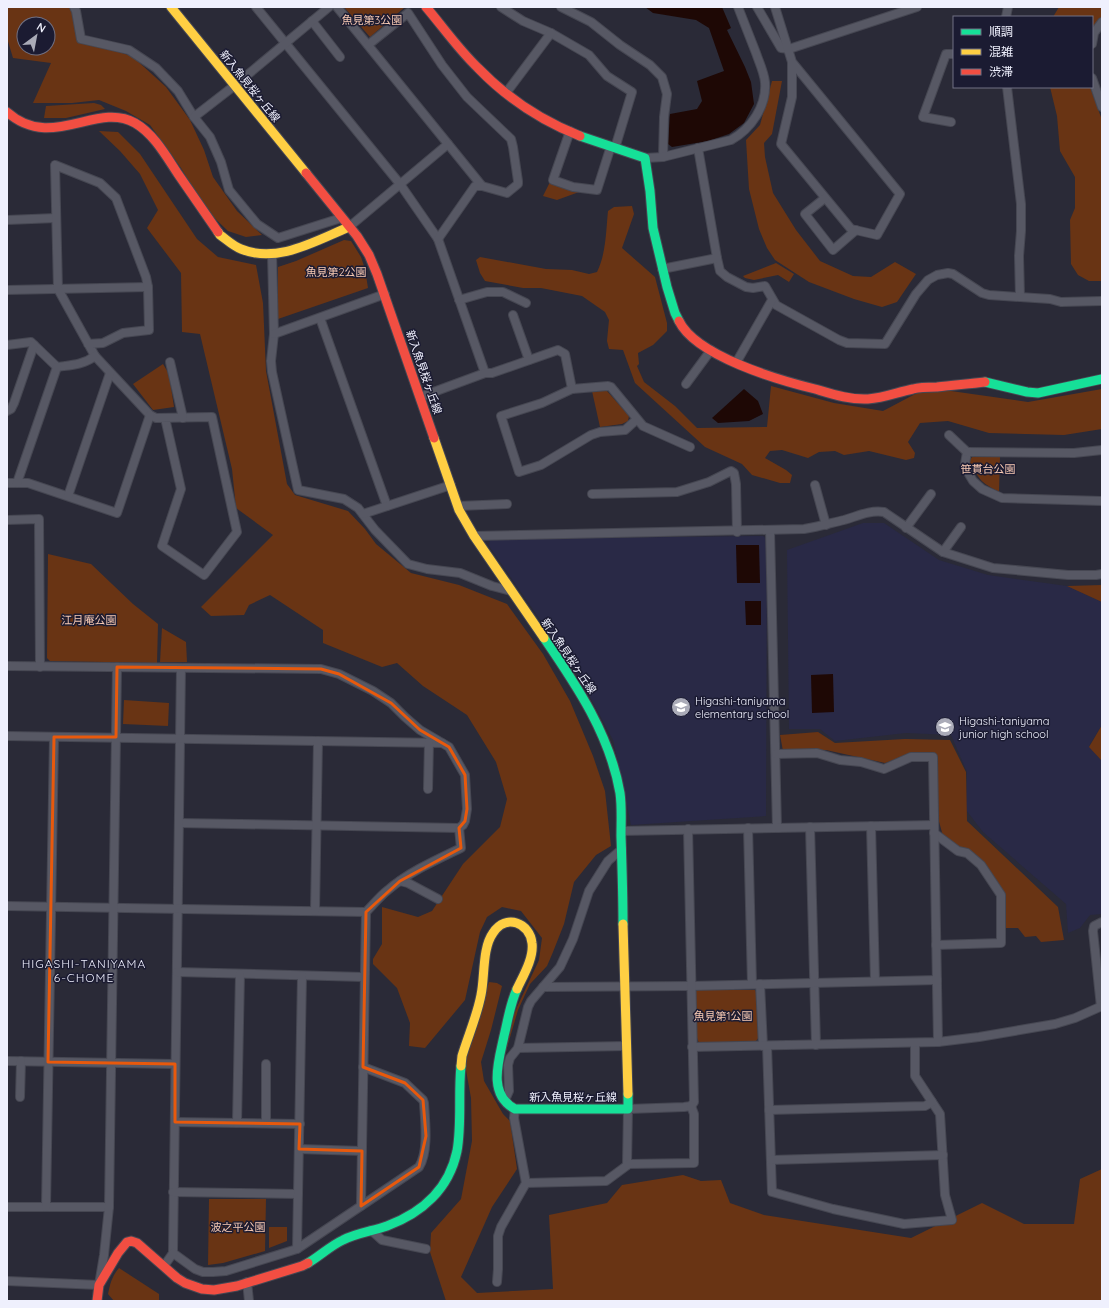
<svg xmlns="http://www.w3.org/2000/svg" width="1109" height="1308" viewBox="0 0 1109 1308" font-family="Quicksand,'Noto Sans JP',sans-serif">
  <rect width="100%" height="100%" fill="#2a2a37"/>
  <g fill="#292946">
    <path d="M863 523H884L939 560 988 575 1067 586 1102 602V725L1089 746 1102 761V914L1090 915 1080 928 1068 933 1066 904 983 832 966 810 967 772 951 735 906 733 835 741 820 729H789L787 550Z"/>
    <path d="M763 536 767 539 766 816 631 825 623 785 613 740 577 673 489 546 490 539Z"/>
  </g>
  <g fill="#693414" fill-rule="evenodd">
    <path d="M7 7H70L73 13 79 40 132 56 166 87 190 120 204 150 213 177 237 211 262 235 246 237 228 231 205 209 181 168 150 125 126 111 99 100 72 103H33L51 63 13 58 7 38ZM24 24H48V48H24Z"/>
    <path d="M344 7H405L370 37Z"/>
    <path d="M1059 7H1102V17L1092 30V17H1053Z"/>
    <path d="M772 81H782L772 134 764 143 765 157 773 193 796 230 820 261 853 276 871 277 895 262 916 274 897 302 882 307 854 299 809 282 775 260 767 248 759 229 749 189 746 140 760 125Z"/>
    <path d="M1050 87H1090L1102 120V281H1089L1078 275 1071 264 1070 220 1075 208V177L1060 151 1057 116Z"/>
    <path d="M94 103 101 105 105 109 66 118H44L46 106Z"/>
    <path d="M99 131 118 132 140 154 197 239 218 257 256 265 263 303 266 371 287 484 295 495 348 511 365 529 376 544 411 573 459 585 507 604 543 654 570 701 593 756 605 791 611 846 596 855 574 882 564 924 553 952 547 966 530 984 518 1010 506 1051 502 1046 517 1007 539 960 542 938 521 911 502 907 487 917 480 932 465 1000 425 1048 409 1046 410 1023 397 988 373 964V959L382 944V907L418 917 432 911 463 864 500 827 507 799 496 762 467 715 423 686 397 663 382 667 323 643V630L270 595 249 605 244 615 211 616 201 607 273 535 236 508 232 469 200 334 182 332 181 273 147 228 158 210 140 174 120 151Z"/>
    <path d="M550 182 579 192 557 200 543 196Z"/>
    <path d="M632 206 634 214 622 248 655 277 667 323V331L653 345 638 353 639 364 637 366 644 382 675 406 697 428 767 427 771 386 834 403 883 411 919 392 944 390 1028 402 1102 389V429L1064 435 989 433 948 421 920 423 908 442 915 453 914 458 906 460 869 451 844 455 835 451 819 452 808 458 782 450 770 451 765 458 786 470 792 475 790 483H780L752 475 742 464 705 447 635 383 623 350 609 349 607 341 609 320 605 312 582 296 541 288H523L485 281 480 273 476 260 480 257 546 269 572 270 589 274 597 272C606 254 606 231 608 211L614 207Z"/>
    <path d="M344 240 351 241 361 257 365 269 368 288 278 319V267L296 261Z"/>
    <path d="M776 263 794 274 789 282 778 275 754 280 745 278 743 276Z"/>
    <path d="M163 364 169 374 174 407 153 410 133 384Z"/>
    <path d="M604 389 607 391 629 416 628 421 622 424 600 427 592 391Z"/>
    <path d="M973 456 1000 457 999 492C980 482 980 480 969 461Z"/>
    <path d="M48 554 91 564 133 604 158 624 157 663 50 661 47 658Z"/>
    <path d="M1102 585V602L1067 586Z"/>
    <path d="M162 628 186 642 187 662H160Z"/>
    <path d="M124 700 169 703 168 726 123 724Z"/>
    <path d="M1102 725V761L1089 747Z"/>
    <path d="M818 732 835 743 905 739 950 740 966 772 967 821 1058 907 1064 940 1041 942 1036 936 1025 937 1018 928H1006L1005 895 986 865 970 850 962 849 943 836 938 818 936 754 913 753 885 763 826 750 783 751 780 735Z"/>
    <path d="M489 982 497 983 502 986 491 1030 481 1062 484 1081 503 1114 510 1121 517 1169 492 1207 461 1277 477 1293 553 1289 549 1215 607 1203 622 1185 683 1175 701 1181 721 1180 730 1203 764 1215 911 1238 982 1203 1024 1224H1074L1080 1179 1102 1169V1301H446L430 1252 431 1233 461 1199 472 1141 471 1098 464 1059Z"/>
    <path d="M697 990H755L758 995 759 1037 756 1041 699 1043 697 1038 695 992Z"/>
    <path d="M209 1199H266L265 1251 223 1263 208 1265Z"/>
    <path d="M269 1227H287V1241L269 1248Z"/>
    <path d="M119 1268 159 1294V1301H114L108 1294C110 1284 112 1276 119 1268Z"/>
  </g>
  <g fill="#1e0805">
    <path d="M645 7H722L731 28 727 30 745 67 751 82 754 104 744 123 729 134 708 141 672 147 668 144 670 114 697 109 702 101 697 81 724 71 709 28 696 20 653 13Z"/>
    <path d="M744 389 758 401 763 414 749 421 718 423 712 418Z"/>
    <path d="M736 545H759L760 583H737Z"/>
    <path d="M745 601H761V625H746Z"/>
    <path d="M833 674 834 712 812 713 811 675Z"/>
  </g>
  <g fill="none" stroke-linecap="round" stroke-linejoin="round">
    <g stroke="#464752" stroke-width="10">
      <g id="street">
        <path d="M74 7 76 11 81 39 129 50 156 68 178 91 194 117 210 137 221 162 229 190 257 224 278 238 341 218"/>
        <path d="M256 7 400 184 438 239 485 373"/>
        <path d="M337 7 482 186"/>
        <path d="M501 7 523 21 551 33 589 55 607 76 632 92 615 148"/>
        <path d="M561 7 591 22 620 45 650 65 662 77 667 94 664 117 663 157"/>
        <path d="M757 7 781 48 789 49 917 7"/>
        <path d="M775 7 792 62V97L781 144 851 229 877 235 900 194 792 62"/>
        <path d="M1006 17 1008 7"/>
        <path d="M312 21 340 57"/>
        <path d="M1092 44 1094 33 1102 22"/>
        <path d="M368 45 408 13 442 65 467 97 511 139 513 147 518 181V184L507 193 482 186H475L438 239"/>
        <path d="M1092 78 1102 107"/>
        <path d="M1007 87 1021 204V231L1019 256 1020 297"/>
        <path d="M506 93 551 33"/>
        <path d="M194 117 234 86 329 7"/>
        <path d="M951 122 923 117 946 54H954"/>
        <path d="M570 131 553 180 573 187 597 190 611 146"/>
        <path d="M645 158 663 157 731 140C751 129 767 106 765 82 764 72 759 62 756 53 750 38 744 22 738 7"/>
        <path d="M825 198 805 214 833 250 856 230"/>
        <path d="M7 220 56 218"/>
        <path d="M349 227 448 144"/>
        <path d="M272 254 274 334 271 361 272 372 298 490 344 499 358 508 375 530 408 564 427 569 460 573 492 586 511 591"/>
        <path d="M717 258 720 271 727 277 746 287 753 288 765 286 776 305 839 340 847 343 885 344 916 294 928 280 937 275 948 273 953 274 982 293 989 295 1050 299 1061 302 1102 301"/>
        <path d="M662 269 717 258 698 148"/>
        <path d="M7 290 148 287"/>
        <path d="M459 300 487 292H503L526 303"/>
        <path d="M513 315 529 360"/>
        <path d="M320 318 387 506"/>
        <path d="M274 334 385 294"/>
        <path d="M88 344 103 343 123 333 149 330 148 287 146 277 116 198 100 183 55 165 58 289 95 356"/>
        <path d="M7 345 31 342 57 367C71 365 83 365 95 356L150 415 156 418 212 417 237 532 204 575 162 546 181 489 165 418"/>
        <path d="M170 362 183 418"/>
        <path d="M736 363 772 300"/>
        <path d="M686 384 711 350"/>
        <path d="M420 397 485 373H492L558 350 565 354 572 389"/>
        <path d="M7 411 11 409 14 403 34 345"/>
        <path d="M636 420 625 430 600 432 591 435 541 465 519 472 501 416 542 403 572 389 608 386 611 387 643 426 690 447"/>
        <path d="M949 435 967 452 965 464 967 471 973 481 982 489 1002 498 1102 501"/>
        <path d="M967 452 1074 453 1102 450"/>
        <path d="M7 483H28L117 513 150 415"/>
        <path d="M17 483 57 367"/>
        <path d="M815 485 826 525"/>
        <path d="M592 494 677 492 709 482 731 471 734 473 736 484 737 532"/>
        <path d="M68 496 110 373"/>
        <path d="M458 506 507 504"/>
        <path d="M363 514 451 485"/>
        <path d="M7 520 39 519 40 667"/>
        <path d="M906 528 931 494"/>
        <path d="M770 531 777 828"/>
        <path d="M474 536 804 529C818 527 831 523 844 520 858 516 869 510 884 512L943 552 993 568 1068 575H1096L1102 574"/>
        <path d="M943 552 961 527"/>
        <path d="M7 666 321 669 339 674 373 691 391 703 405 717 420 730 449 747 465 775 467 809 465 821 463 825 459 828 179 823"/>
        <path d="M181 668 173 1253 195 1269 203 1272H213L226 1271 297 1249 419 1167C429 1151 425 1121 424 1103L423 1100 405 1083 363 1067"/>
        <path d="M7 736 442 743"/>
        <path d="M428 789 429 742"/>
        <path d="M871 826 875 981"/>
        <path d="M810 827 816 1045"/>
        <path d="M748 828 752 984"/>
        <path d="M621 831 934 825"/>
        <path d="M934 833 958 851 967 853 981 865 1001 895V943L936 945"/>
        <path d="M400 881 408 883 438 899"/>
        <path d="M7 906 366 912"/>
        <path d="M315 911 318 741"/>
        <path d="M177 972 364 977"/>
        <path d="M760 984 763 1046"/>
        <path d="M543 987 691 986 937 980"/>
        <path d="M1101 1007 1093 931 1094 926 1102 922"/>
        <path d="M938 1042 979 1037 1055 1024 1075 1018 1102 1006"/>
        <path d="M767 1046 772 1192 833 1209 904 1224 952 1220 945 1195 940 1114 915 1076V1043"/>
        <path d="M692 1047 938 1042 933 757H911L884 769 861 762 840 760 817 753 776 754"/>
        <path d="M518 1048 626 1046"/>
        <path d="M7 1061 175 1064"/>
        <path d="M20 1097 21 1061"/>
        <path d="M505 1100 509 1091 508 1065 510 1058 518 1048 528 1007 531 1001 560 967 573 939 589 891 608 861 622 849"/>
        <path d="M769 1110 925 1106 932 1102"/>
        <path d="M175 1122 300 1124"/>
        <path d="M237 1123 240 974"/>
        <path d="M266 1123V1064"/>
        <path d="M299 1149 362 1151"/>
        <path d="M771 1160 943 1155"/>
        <path d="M627 1165 628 1109 684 1107 691 1106 694 1102 688 829"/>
        <path d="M526 1183 606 1181 629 1164 694 1163V1114L691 1106"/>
        <path d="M173 1192 298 1194"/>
        <path d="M361 1206 366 912C373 905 380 896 388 890 409 872 436 860 461 848L459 828"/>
        <path d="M7 1207H109"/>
        <path d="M46 1207 54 737"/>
        <path d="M371 1230 382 1240 426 1249"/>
        <path d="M297 1249 302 976"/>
        <path d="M164 1266 173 1253"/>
        <path d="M7 1281 99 1285 104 1255 109 1207 117 667"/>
        <path d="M247 1282 249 1301"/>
        <path d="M497 1282 498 1269V1236L501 1227 526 1183 514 1118 515 1109"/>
      </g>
    </g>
    <g stroke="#464752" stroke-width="11">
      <g id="fast">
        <path d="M580 136 645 158 650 191 653 228 667 287 675 313 679 321"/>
        <path d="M985 382 1027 392 1038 393 1102 379"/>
        <path d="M544 638C577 686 610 735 620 793 622 807 621 822 621 836 622 865 623 894 623 924"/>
        <path d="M517 989C510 1004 508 1020 504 1036 499 1060 487 1094 515 1109H628V1094"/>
        <path d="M308 1263C320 1256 330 1246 343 1240 357 1233 373 1231 387 1226 422 1213 449 1189 457 1151 462 1123 458 1094 461 1066"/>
      </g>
    </g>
    <g stroke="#464752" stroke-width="11">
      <g id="slow">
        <path d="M171 7 306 173"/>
        <path d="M218 232 220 235C226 239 233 246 241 249 277 264 315 241 349 227"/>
        <path d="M434 438 459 510 474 536 544 638"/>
        <path d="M623 924 628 1094"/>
        <path d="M461 1066 462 1056C468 1036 477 1016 481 995 485 977 482 948 493 933 506 913 530 923 532 943 534 958 523 976 517 989"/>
      </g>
    </g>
    <g stroke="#464752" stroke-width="11">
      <g id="jam">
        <path d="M426 7C443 27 459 50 478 68 506 97 542 121 580 136"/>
        <path d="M7 112C52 152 96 101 135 123 154 134 166 156 178 174 191 193 205 213 218 232"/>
        <path d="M306 173 357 236 369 255 377 274 434 438"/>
        <path d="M679 321C696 356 778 380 815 389 832 394 850 400 868 399 884 398 898 392 913 389 920 387 929 387 937 387 953 385 969 384 985 382"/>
        <path d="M97 1301 99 1285 118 1253 127 1242 131 1241 137 1243 177 1278 185 1283 202 1289 214 1290 237 1286 302 1266 308 1263"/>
      </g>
    </g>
    <use href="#street" stroke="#575864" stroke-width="8"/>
    <use href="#fast" stroke="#16e098" stroke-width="9"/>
    <use href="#slow" stroke="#ffcf43" stroke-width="9"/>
    <use href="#jam" stroke="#f24e42" stroke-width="9"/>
  </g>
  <path fill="none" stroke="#e8590c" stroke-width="3" stroke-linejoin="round" d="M117 667 321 669 339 674 391 703 420 730 449 747 465 775 467 809 465 821 459 828 461 848 400 881 366 912 363 1067 405 1083 423 1100 426 1136 419 1167 361 1206 362 1151 299 1149 300 1124 175 1122V1064L48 1062 54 737H116Z"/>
  <defs>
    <g id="school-disc" transform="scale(1)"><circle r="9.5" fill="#aaabb8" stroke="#1b1b32"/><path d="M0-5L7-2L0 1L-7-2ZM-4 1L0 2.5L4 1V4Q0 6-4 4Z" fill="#fff"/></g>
  </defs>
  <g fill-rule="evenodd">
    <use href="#school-disc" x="681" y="707"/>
    <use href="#school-disc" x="945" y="727"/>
  </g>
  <g text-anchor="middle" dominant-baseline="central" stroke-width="3" stroke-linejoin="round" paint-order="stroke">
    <g font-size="11" fill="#f8cab3" stroke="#1b1b32">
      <text x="372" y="20">魚見第3公園</text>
      <text x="336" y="272">魚見第2公園</text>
      <text x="988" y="469">笹貫台公園</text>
      <text x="89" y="620">江月庵公園</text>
      <text x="723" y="1016">魚見第1公園</text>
      <text x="238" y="1227">波之平公園</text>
    </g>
    <g font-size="11" fill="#eff0fd" stroke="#1b1b32">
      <text transform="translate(250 86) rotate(51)">新入魚見桜ヶ丘線</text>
      <text transform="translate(424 372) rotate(71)">新入魚見桜ヶ丘線</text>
      <text transform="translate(569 656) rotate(56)">新入魚見桜ヶ丘線</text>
      <text x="573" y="1097">新入魚見桜ヶ丘線</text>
    </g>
    <g font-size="11" fill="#eff0fd" stroke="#1b1b32" text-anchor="start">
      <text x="695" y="701">Higashi-taniyama<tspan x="695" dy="13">elementary school</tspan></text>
      <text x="959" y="721">Higashi-taniyama<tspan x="959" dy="13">junior high school</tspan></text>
    </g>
    <g font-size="12" letter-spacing="1" fill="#eff0fd" stroke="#1b1b32">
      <text x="84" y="963">HIGASHI-TANIYAMA<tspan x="84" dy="14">6-CHOME</tspan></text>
    </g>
  </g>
  <rect width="1109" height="1308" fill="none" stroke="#eff0fd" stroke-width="16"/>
  <rect x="953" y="16" width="140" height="72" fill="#1b1b32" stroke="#707083"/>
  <rect x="961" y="29" width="20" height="6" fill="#16e098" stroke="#707083"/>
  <text x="989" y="36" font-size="12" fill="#eff0fd">順調</text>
  <rect x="961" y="49" width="20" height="6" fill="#ffcf43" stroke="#707083"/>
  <text x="989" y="56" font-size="12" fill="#eff0fd">混雑</text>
  <rect x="961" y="69" width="20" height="6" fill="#f24e42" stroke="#707083"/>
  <text x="989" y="76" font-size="12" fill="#eff0fd">渋滞</text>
  <g transform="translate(36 36) rotate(32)"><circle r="19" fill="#1b1b32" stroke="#707083"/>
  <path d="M0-3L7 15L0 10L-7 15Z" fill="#aaabb8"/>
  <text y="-6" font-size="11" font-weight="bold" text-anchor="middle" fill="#eff0fd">N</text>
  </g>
</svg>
